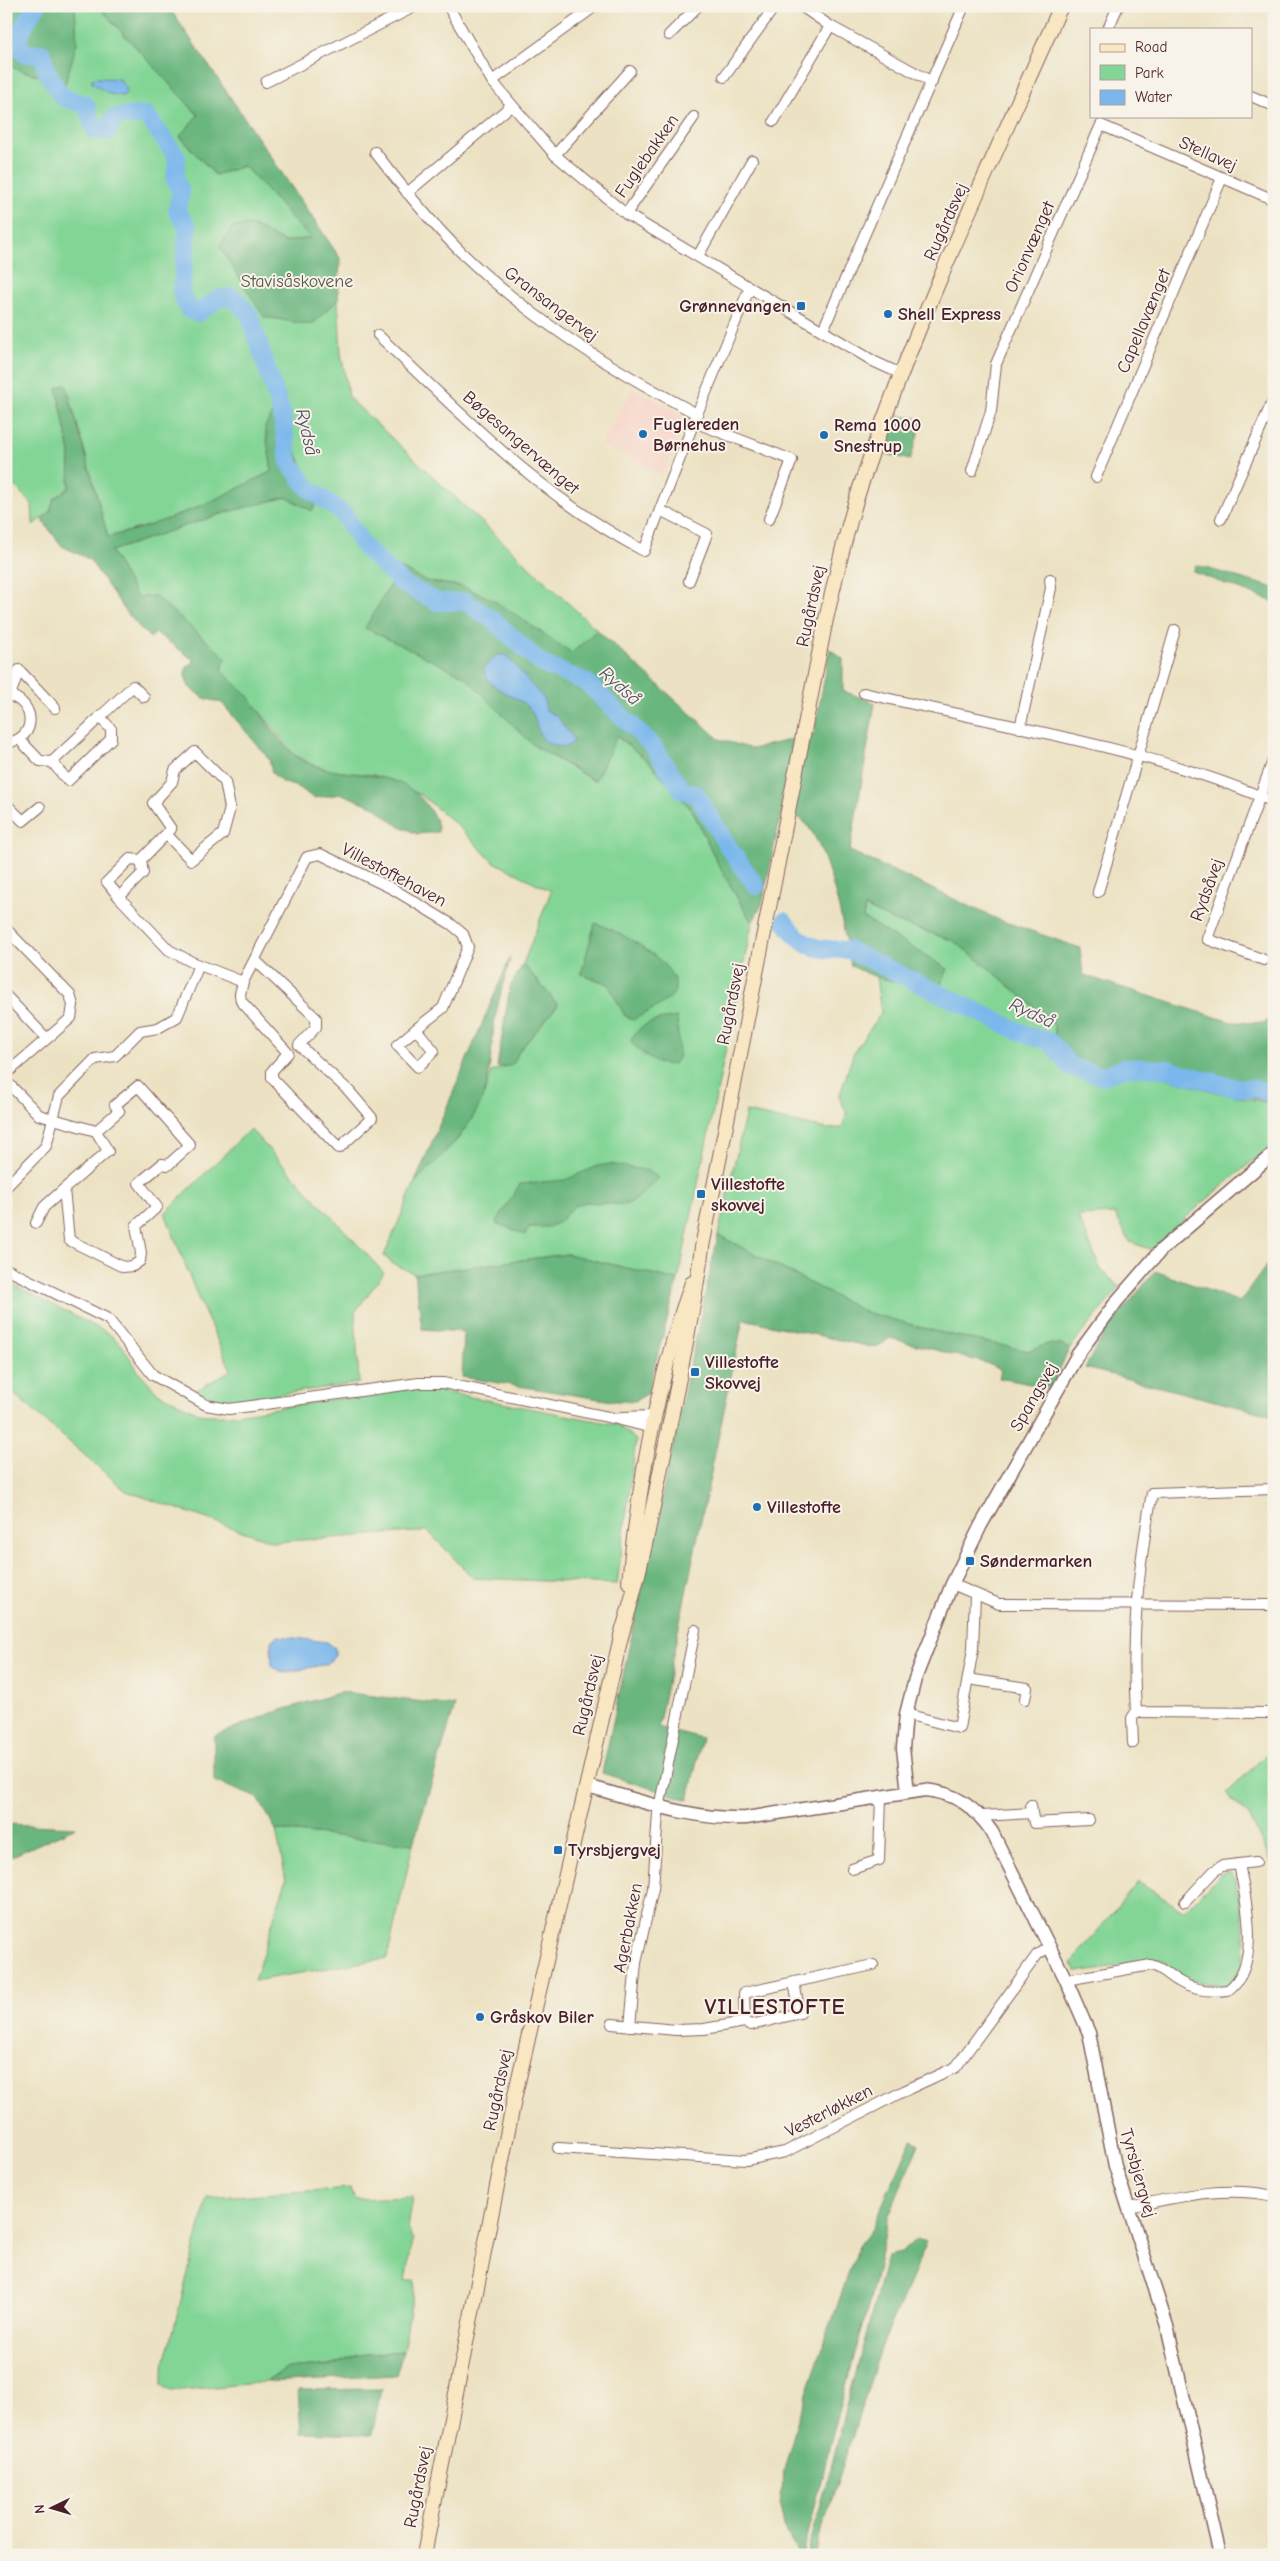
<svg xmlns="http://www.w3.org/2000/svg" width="1280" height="2561" viewBox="0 0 1280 2561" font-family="'Comic Neue',sans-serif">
  <rect width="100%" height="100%" fill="#f7f3e8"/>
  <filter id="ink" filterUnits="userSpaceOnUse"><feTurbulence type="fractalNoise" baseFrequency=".02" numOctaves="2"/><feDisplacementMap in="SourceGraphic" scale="10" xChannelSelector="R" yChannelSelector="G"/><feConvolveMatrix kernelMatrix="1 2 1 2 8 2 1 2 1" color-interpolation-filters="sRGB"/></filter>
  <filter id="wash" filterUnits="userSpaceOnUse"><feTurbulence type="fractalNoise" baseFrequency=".0096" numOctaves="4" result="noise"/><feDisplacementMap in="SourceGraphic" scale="20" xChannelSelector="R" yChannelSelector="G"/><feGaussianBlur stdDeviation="1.12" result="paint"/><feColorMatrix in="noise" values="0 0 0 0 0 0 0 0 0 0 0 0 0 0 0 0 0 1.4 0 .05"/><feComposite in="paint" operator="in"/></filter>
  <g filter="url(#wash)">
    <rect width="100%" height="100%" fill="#ece2c3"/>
    <path fill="#f7d1c6" d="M633 388 681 415 684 424 663 475 601 444Z"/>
    <g fill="#83d596" stroke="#667a60">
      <path d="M75 6H98L198 115 180 137 215 175 244 166 311 238 285 242 251 226 233 227 221 247 311 325 338 300 341 353 349 398 597 630 572 653 460 586 426 581 401 568 446 666 464 676 533 745 594 781 616 736 648 761 692 810 718 864 752 923 678 1280 567 1254 415 1274 393 1264 384 1256 415 1182 458 1139 474 1115 484 1094 491 1072 514 1063 519 1051 558 1005 523 964 551 891 492 861 458 826 421 795 374 775 333 771 311 764 293 754 246 694 137 598 111 551C180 527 249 502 322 491 295 462 295 453 289 414L265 427 272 471 217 500 166 521 108 537 66 384 57 388 70 453 69 488 54 499 50 512 33 525 32 504 6 478V62L10 67 77 43Z"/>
      <path d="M865 907 892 920 954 941 991 970 1053 1023 1063 1071H1141L1216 1092 1274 1104V1143L1192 1212 1153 1250 1130 1242 1115 1214 1078 1216 1101 1270 1120 1287 1069 1349 1061 1345 1048 1344 1029 1352 938 1332 865 1312 718 1235 746 1112 827 1129 842 1128 847 1113 839 1097 854 1052 881 1013 876 977 938 991 894 939 863 918Z"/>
      <path d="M250 1129 384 1273 355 1312 359 1383 226 1402 206 1400 194 1392 231 1370 198 1298 165 1213Z"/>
      <path d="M6 1281 108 1333 122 1345 138 1371 158 1393 203 1415H229L418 1387 618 1425 636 1440 617 1584 473 1578 428 1531 274 1542 126 1491 6 1387Z"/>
      <path d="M1274 1747V1867L1249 1816 1226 1794Z"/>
      <path d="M276 1830 413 1844 387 1958 254 1981 286 1880Z"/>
      <path d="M1231 1872C1241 1889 1248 1945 1242 1965 1240 1971 1232 1979 1228 1985 1193 1983 1189 1981 1160 1960L1077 1972 1071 1963 1138 1882 1184 1911 1221 1874Z"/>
      <path d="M351 2188 355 2199 413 2197 408 2228 413 2241 405 2281H415L403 2351 358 2355 333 2365 286 2369 267 2382 171 2391 162 2385V2375L207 2198Z"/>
    </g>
    <g fill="#6ab67f" stroke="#5a6a55">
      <path d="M6 6H75L77 43 65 84 10 67 6 62Z"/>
      <path d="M98 6H168L340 258 338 300 311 325 264 317 220 247 232 227 251 225 285 242 310 238 244 166 215 175 180 136 198 115Z"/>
      <path d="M66 384 108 537C170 522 216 500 272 471L265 427 272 414H290C295 453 295 462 322 491L312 511 286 497 223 513 111 551 137 597 155 596 226 658 221 671C229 678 238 686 246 694 262 713 274 737 293 754 334 787 398 758 429 809 434 817 439 822 438 832L417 834 394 823 375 807 342 794 313 798 300 788 282 782 272 773 269 759 222 703 204 698 189 687 185 675 187 667 194 660 156 633 150 638 129 616 89 559 62 546 42 520 50 512 54 499 69 488 70 453 57 388Z"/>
      <path d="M898 416 923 419 910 460 884 453Z"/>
      <path d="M1196 565 1274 588V602L1193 572Z"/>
      <path d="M400 568 426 581 464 587 492 599 572 653 597 630 719 739 752 749 814 734 830 649 843 659V691L875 703 850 851 997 919 1080 948 1083 975 1231 1022 1264 1023 1274 1017V1103L1141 1071H1063L1053 1023 991 970 954 941 892 920 865 907 863 918 948 969 938 991 876 977 851 966C845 935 827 834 799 818 794 815 786 814 781 813L762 904 752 923 718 864 692 810 648 761 617 736 595 781 533 745 464 676 365 628Z"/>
      <path d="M595 923C616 930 685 964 674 993 670 1001 641 1016 632 1020L625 1016 608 984 581 974Z"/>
      <path d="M510 958C505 980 497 1003 494 1025 490 1057 491 1088 473 1117 458 1142 436 1161 415 1182Z"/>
      <path d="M523 964 558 1005 519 1051 514 1062 510 1066 497 1067 510 987Z"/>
      <path d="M677 1017 679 1056 674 1064C657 1067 642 1054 631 1042 636 1023 659 1019 677 1017Z"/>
      <path d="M610 1164 649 1171 659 1178 634 1201 624 1205 586 1202 574 1206 559 1222 549 1227H529L525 1235 496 1223 520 1184 565 1180 597 1166Z"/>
      <path d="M718 1235 865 1312 938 1332 1029 1351 1048 1344 1061 1345 1069 1349 1051 1388 999 1378 1001 1370 986 1363 890 1338 876 1348 743 1319 658 1727 702 1738 688 1800 602 1773Z"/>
      <path d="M567 1254 678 1280 647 1394 635 1401H612L462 1377 464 1332 422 1329 415 1274Z"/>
      <path d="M1274 1255V1416L1085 1368 1106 1331 1155 1271 1240 1302Z"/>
      <path d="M342 1692 455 1706 413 1844 276 1830 258 1798 214 1781V1736L272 1713Z"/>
      <path d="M6 1824 76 1827 6 1859Z"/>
      <path d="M912 2139 919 2144 889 2215 873 2289 829 2448 804 2551 798 2553 784 2527 780 2506 784 2471 798 2419 858 2246 872 2228Z"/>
      <path d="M916 2239 927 2242 881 2348 815 2551 808 2553 887 2256 901 2253Z"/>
      <path d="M403 2351 396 2375 267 2382 286 2369 333 2365 358 2355Z"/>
      <path d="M381 2389 372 2435 301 2433 298 2390Z"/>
    </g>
    <g fill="#7ab7ec" stroke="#626b8c">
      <path d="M98 78 119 79 126 88V93L123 96 110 94 92 83V79Z"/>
      <path d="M496 655H506L544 699 546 710 557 716 574 740C569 747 565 748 557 746 531 741 542 719 526 705 511 693 487 690 484 668Z"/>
      <path d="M278 1636 327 1642 335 1648V1656L327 1664 284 1673 272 1667 271 1641Z"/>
    </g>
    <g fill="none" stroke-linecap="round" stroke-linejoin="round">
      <g stroke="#7ab7ec" stroke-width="18">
        <path d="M37 6 26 22 17 41 25 54 42 53 46 70 62 97 86 105 95 130 107 132 115 117 146 115 177 157 175 180 181 191 177 211 188 228 181 293 189 310 198 313 219 298 233 297 249 314 281 411 289 462 308 488 343 513 364 547 403 584 438 602H466L492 619 542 664 586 682 653 746 682 790 697 795 729 848 756 886"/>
        <path d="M784 921C804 949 816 950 849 950L1027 1035 1050 1042 1071 1067 1102 1076 1126 1067 1166 1069 1232 1087 1257 1089 1274 1095"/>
      </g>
    </g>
  </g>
  <g filter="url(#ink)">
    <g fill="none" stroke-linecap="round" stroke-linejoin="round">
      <g stroke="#836360" stroke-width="12">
        <g id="minor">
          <path d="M448 6 492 81 512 105 555 155 626 214 875 362 901 374"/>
          <path d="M801 6 830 26 932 82"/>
          <path d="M1108 29 1118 6"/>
          <path d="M669 35 698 6"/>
          <path d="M724 77 775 6"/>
          <path d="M492 81 590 10"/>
          <path d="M266 82 416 6"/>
          <path d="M1251 96 1274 106"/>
          <path d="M774 121 830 26"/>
          <path d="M375 152C402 187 430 222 462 253 531 320 612 369 697 414"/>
          <path d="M555 155 630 71"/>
          <path d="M407 193 512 105"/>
          <path d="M626 214 694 117"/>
          <path d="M698 256 752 160"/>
          <path d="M823 330 964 6"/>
          <path d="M378 335C461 414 541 497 644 551L697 414 750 287"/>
          <path d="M694 422 792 460 769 519"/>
          <path d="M972 471 991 411 996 364 1101 125 1274 200"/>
          <path d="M1096 477 1222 178"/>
          <path d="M660 510 707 534 689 581"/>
          <path d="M1221 519 1274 398"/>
          <path d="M864 693C999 725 1146 747 1274 802"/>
          <path d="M6 695C36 700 39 739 6 743"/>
          <path d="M10 695 19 670 55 708"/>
          <path d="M100 717 133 686 144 697"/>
          <path d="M1020 728 1051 588 1050 579"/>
          <path d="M19 739 40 761 52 762 68 781 111 739V729L100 717 52 762"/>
          <path d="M6 804 23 821 40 807"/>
          <path d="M167 835 191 860 223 834 230 808 225 782 195 752 175 770 172 782 153 803 171 829 141 860 143 873 119 897 169 950 192 962 243 982 307 857 320 854 393 889 451 924 463 934 468 947 443 1008 416 1029 434 1051 418 1067 397 1045 416 1029"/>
          <path d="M1098 892 1175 630"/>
          <path d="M119 897 107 882 130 859 141 860"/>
          <path d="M6 929 70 995 73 1005 71 1018 6 1074"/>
          <path d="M1264 960 1207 939 1274 758"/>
          <path d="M243 982 240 994 241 1001 288 1053 272 1071V1078L339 1148 372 1118 349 1091 299 1045 316 1027V1018L255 960"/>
          <path d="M6 996 46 1038"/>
          <path d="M6 1081 39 1115 96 1131 119 1111 115 1105 138 1086 190 1145 168 1165 162 1164 139 1183 157 1207 136 1226 141 1253 140 1261 133 1266 123 1267 69 1240 64 1189 108 1151 96 1131"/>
          <path d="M6 1187 46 1146 59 1096 95 1059 115 1056 140 1031 158 1028 177 1017 199 965"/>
          <path d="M36 1223 44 1207 64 1189"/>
          <path d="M6 1269 108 1319 153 1375 206 1405 229 1409 419 1383H443L613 1418 652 1428"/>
          <path d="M622 1417 654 1416"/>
          <path d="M952 1584 999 1604 1274 1605"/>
          <path d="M968 1679 1027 1688 1025 1699"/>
          <path d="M1271 1713 1136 1712C1131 1633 1138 1571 1152 1493L1274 1489"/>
          <path d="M906 1714 959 1728 973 1649 975 1594"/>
          <path d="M1133 1743 1132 1718 1136 1712"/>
          <path d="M1032 1813 1034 1823 1089 1820"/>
          <path d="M982 1816 1032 1813 1031 1805"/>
          <path d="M852 1869 879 1860 881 1796"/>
          <path d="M1185 1902 1214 1871 1222 1866 1256 1862"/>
          <path d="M1066 1980 1151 1965C1163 1968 1168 1975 1178 1981 1192 1990 1211 1992 1228 1990 1262 1965 1246 1900 1239 1864"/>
          <path d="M745 2022 744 1993 873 1965"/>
          <path d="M612 2024 676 2030 704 2029 745 2022 751 2025 800 2013 794 1983"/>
          <path d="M630 2026 636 1963 653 1889 658 1813 695 1630"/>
          <path d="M558 2148 746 2160 785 2152 904 2091 956 2067 1037 1955 1050 1946"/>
          <path d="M1129 2207C1178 2197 1224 2185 1274 2196"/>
        </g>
      </g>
      <g stroke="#836360" stroke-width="15">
        <g id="tertiary">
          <path d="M587 1786C639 1800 691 1820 746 1818L925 1790C956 1793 975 1807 992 1832L1066 1980 1089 2033 1115 2166 1167 2326 1220 2555"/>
          <path d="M908 1792 903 1748 906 1714 915 1679 952 1584 981 1525 1078 1354 1117 1301 1161 1250 1274 1153"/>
        </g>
      </g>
      <g stroke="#836360" stroke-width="16">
        <g id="secondary">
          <path d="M629 1582C639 1480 657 1380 692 1283"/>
          <path d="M621 1636C642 1569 654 1501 668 1433 680 1371 694 1310 702 1247L825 624C837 571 849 518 867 467 921 309 994 158 1061 6"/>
          <path d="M424 2555 515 2095 623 1628"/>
        </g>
      </g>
      <use href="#minor" stroke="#fff" stroke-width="10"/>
      <use href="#tertiary" stroke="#fff" stroke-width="12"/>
      <use href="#secondary" stroke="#f9e7c3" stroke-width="14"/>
    </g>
  </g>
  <g fill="#1f6fb2" stroke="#f7f3e8" stroke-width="2">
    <rect x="796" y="301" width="10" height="10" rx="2.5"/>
    <circle cx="888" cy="314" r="5"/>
    <circle cx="643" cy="434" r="5"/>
    <circle cx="824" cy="435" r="5"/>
    <rect x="696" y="1189" width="10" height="10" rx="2.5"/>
    <rect x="690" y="1367" width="10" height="10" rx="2.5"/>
    <circle cx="757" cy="1507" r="5"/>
    <rect x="965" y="1556" width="10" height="10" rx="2.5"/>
    <rect x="553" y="1845" width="10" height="10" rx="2.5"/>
    <circle cx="480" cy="2017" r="5"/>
  </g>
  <g text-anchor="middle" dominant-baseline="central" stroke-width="4" stroke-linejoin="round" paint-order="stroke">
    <g font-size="18" fill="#4a1f2b" stroke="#f7f3e8">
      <text transform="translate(1208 154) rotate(24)">Stellavej</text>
      <text transform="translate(647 156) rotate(-55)">Fuglebakken</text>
      <text transform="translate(946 222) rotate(-66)">Rugårdsvej</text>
      <text transform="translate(1030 247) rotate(-66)">Orionvænget</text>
      <text transform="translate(551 304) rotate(37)">Gransangervej</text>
      <text transform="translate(1144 321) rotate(-67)">Capellavænget</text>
      <text transform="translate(521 443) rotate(41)">Bøgesangervænget</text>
      <text transform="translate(811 606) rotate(-78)">Rugårdsvej</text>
      <text transform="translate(394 875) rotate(28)">Villestoftehaven</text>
      <text transform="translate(1207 890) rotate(-70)">Rydsåvej</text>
      <text transform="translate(731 1004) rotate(-79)">Rugårdsvej</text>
      <text transform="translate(1034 1397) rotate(-60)">Spangsvej</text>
      <text transform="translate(588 1695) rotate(-77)">Rugårdsvej</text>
      <text transform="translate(628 1928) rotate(-79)">Agerbakken</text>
      <text transform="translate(498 2090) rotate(-78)">Rugårdsvej</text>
      <text transform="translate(829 2111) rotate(-27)">Vesterløkken</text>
      <text transform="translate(1138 2173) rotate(74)">Tyrsbjergvej</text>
      <text transform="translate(418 2487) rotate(-79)">Rugårdsvej</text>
    </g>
    <g font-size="18" fill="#5b564b" stroke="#f7f3e8">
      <text x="297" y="281">Stavisåskovene</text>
    </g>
    <g font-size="18" font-weight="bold" fill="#4a1f2b" stroke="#f7f3e8" text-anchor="start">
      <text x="791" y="306" text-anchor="end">Grønnevangen</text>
      <text x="898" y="314">Shell Express</text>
      <text x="653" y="424">Fuglereden<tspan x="653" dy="21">Børnehus</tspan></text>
      <text x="834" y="425">Rema 1000<tspan x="834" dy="21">Snestrup</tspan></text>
      <text x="711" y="1184">Villestofte<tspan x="711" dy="21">skovvej</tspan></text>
      <text x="705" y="1362">Villestofte<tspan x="705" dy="21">Skovvej</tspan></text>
      <text x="767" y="1507">Villestofte</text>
      <text x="980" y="1561">Søndermarken</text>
      <text x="568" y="1850">Tyrsbjergvej</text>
      <text x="490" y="2017">Gråskov Biler</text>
    </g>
    <g font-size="19" font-style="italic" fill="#584d65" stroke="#f7f3e8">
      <text transform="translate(307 432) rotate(77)">Rydså</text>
      <text transform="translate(620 686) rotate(42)">Rydså</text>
      <text transform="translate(1032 1013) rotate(25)">Rydså</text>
    </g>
    <g font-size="22" font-weight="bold" letter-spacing="1" fill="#4a1f2b" stroke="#f7f3e8">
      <text x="775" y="2007">VILLESTOFTE</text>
    </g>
  </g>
  <rect width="1280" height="2561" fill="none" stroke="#f7f3e8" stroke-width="25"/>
  <rect x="1090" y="28" width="162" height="90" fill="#f7f3e8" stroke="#b29e9c"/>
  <rect x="1100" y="44" width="25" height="8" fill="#f9e7c3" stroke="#b29e9c"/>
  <text x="1135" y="52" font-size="15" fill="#4a1f2b">Road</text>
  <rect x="1100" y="65" width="25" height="15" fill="#83d596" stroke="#b29e9c"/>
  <text x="1135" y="78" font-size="15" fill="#4a1f2b">Park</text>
  <rect x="1100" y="90" width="25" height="15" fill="#7ab7ec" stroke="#b29e9c"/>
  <text x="1135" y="102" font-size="15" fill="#4a1f2b">Water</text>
  <g transform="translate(52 2508) rotate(265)" stroke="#f7f3e8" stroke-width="4" paint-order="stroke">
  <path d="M0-4L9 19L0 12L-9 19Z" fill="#4a1f2b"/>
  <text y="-8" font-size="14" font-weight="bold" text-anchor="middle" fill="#4a1f2b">N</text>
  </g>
</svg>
